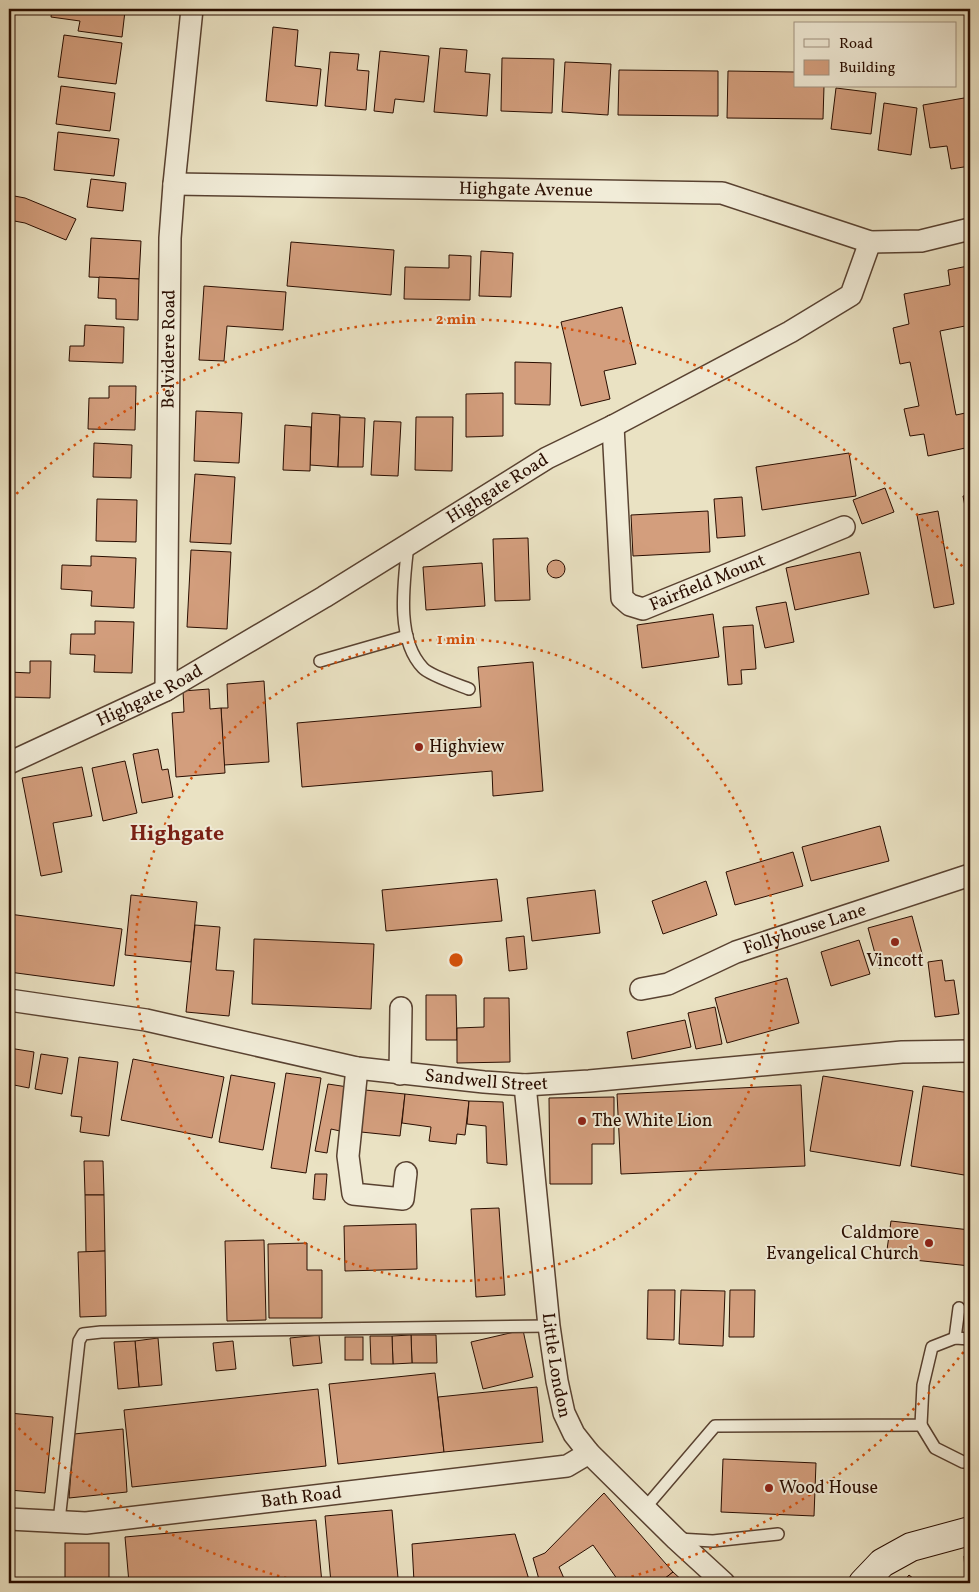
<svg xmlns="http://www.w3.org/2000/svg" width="979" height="1592" viewBox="0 0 979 1592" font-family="Vollkorn,serif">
  <rect width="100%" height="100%" fill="#eae2c3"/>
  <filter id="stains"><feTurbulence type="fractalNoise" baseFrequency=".004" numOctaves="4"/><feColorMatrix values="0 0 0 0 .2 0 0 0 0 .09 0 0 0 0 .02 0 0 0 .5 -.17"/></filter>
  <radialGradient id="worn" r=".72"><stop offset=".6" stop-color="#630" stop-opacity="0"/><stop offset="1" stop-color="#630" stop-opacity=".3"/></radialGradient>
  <g fill="#d39e7d" stroke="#290d00">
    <path d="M52 9H110L125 11 122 37 78 31 80 21 51 17Z"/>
    <path d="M273 27 298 30 295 66 321 69 317 106 266 101Z"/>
    <path d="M64 35 122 43 116 84 58 77Z"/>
    <path d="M440 48 467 50 465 72 490 74 487 116 434 112Z"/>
    <path d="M380 51 429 56 424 102 395 99 393 113 374 111Z"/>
    <path d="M330 52 359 54 357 70 369 71 366 110 325 106Z"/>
    <path d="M502 58 554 59 552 113 501 111Z"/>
    <path d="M565 62 611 64 608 115 562 112Z"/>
    <path d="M619 70 718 71V116L618 115Z"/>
    <path d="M728 71 795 72V86H824L823 119 727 118Z"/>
    <path d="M61 86 115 93 110 131 56 124Z"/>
    <path d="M836 88 876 93 871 134 831 129Z"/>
    <path d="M970 97V136L968 137 970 166 951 169 947 146 930 148 923 105Z"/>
    <path d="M884 103 917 108 911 155 878 150Z"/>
    <path d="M58 132 119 139 114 176 54 170Z"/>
    <path d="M91 179 126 183 123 211 87 207Z"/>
    <path d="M9 195 25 198 76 219 66 240 25 223 9 220Z"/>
    <path d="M91 238 141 241 139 279 89 277Z"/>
    <path d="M291 242 394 250 391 295 287 286Z"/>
    <path d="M481 251 513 253 511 297 479 296Z"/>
    <path d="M449 255 471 256 470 300 404 299 405 267 449 268Z"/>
    <path d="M968 266 970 274V325L940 331 956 415 970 412V447L928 456 924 434 910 436 904 409 919 406 910 362 900 364 893 328 909 324 904 294 950 285 948 270Z"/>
    <path d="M99 277 139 279 138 320 116 319V299L98 298Z"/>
    <path d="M204 286 286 292 283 330 227 326 224 361 199 360Z"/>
    <path d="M622 307 636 364 604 371 610 399 581 406 561 322Z"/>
    <path d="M85 325 124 327 123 363 69 361 70 346H84Z"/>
    <path d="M515 362 551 363 550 405 515 404Z"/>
    <path d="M109 386H136L135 430 88 429 89 398H109Z"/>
    <path d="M503 393V436L466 437V394Z"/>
    <path d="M196 411 242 413 239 463 194 461Z"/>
    <path d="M312 413 340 415 338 467 310 465Z"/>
    <path d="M340 417 365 418 363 467H338Z"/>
    <path d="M416 417H453L452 471 415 470Z"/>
    <path d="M374 421 401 422 398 476 371 475Z"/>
    <path d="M285 425 311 427 310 471 283 470Z"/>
    <path d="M94 443 132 445 131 478 93 477Z"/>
    <path d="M849 453 856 496 762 510 756 467Z"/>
    <path d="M195 474 235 477 231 544 190 542Z"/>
    <path d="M885 488 894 512 862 524 853 500Z"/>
    <path d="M970 495V532L963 496Z"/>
    <path d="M742 497 745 536 717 538 714 499Z"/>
    <path d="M97 499 137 500 136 542 96 541Z"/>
    <path d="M708 511 710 552 633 556 631 515Z"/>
    <path d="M938 511 954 604 934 608 917 515Z"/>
    <path d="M528 538 530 600 495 601 493 539Z"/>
    <path d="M191 550 231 552 227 629 187 627Z"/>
    <path d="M860 552 869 594 795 610 786 568Z"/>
    <path d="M91 556 136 558 134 608 91 606 92 591 61 589 62 565 91 566Z"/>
    <circle cx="556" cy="569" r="9"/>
    <path d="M482 563 485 606 426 610 423 567Z"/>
    <path d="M786 602 794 642 765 648 756 607Z"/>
    <path d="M713 614 719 657 642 668 637 625Z"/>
    <path d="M95 621 134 622 132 673 94 672 95 655 70 654 71 634H95Z"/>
    <path d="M753 625 756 669 741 670 742 684 728 685 723 627Z"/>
    <path d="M30 661H51L50 698 9 697V672L30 673Z"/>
    <path d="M533 662 543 791 493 796 492 771 302 787 297 723 481 707 478 667Z"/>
    <path d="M264 681 269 762 224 765 221 708H228L227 684Z"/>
    <path d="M209 689 210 709 221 708 225 773 176 777 172 713 184 712 183 691Z"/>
    <path d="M158 749 162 770 168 769 173 797 142 803 133 754Z"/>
    <path d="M125 761 137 813 103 821 92 768Z"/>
    <path d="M82 767 92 816 53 823 62 872 41 876 22 778Z"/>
    <path d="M880 826 889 861 811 881 802 847Z"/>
    <path d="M793 852 803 886 735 905 726 872Z"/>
    <path d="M497 879 502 921 386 931 382 890Z"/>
    <path d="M706 881 717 915 663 934 652 901Z"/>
    <path d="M595 890 600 933 532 941 527 898Z"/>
    <path d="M131 895 197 902 191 962 125 955Z"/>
    <path d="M9 914 122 929 114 986 9 972Z"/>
    <path d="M912 916 923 957 879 968 868 928Z"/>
    <path d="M195 925 220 927 216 970 234 971 229 1016 186 1012Z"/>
    <path d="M524 936 527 969 509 971 506 938Z"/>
    <path d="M254 939 374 944 371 1009 252 1004Z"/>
    <path d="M859 940 870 974 831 986 821 952Z"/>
    <path d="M966 942H970V975Z"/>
    <path d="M942 960 945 981 954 980 959 1014 935 1017 928 962Z"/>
    <path d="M970 976V1013L965 977Z"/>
    <path d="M787 978 799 1023 727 1043 715 998Z"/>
    <path d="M426 995H456L457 1040H426Z"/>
    <path d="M484 998H509L510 1062 457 1063V1028L484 1027Z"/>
    <path d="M715 1007 722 1044 696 1049 688 1013Z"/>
    <path d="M685 1020 691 1047 632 1059 627 1032Z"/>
    <path d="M9 1048 34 1052 29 1088 9 1084Z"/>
    <path d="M41 1054 68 1058 62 1094 35 1089Z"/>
    <path d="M79 1057 118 1062 109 1136 80 1132 82 1117 71 1116Z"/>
    <path d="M133 1059 224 1077 212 1138 121 1120Z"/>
    <path d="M286 1073 321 1078 306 1173 271 1168Z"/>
    <path d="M231 1075 275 1083 263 1150 219 1142Z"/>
    <path d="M823 1076 913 1091 900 1166 810 1151Z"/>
    <path d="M328 1084 348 1087 340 1131 331 1129 327 1153 315 1151Z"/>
    <path d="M801 1085 805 1166 621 1174 617 1094Z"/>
    <path d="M923 1086 970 1093V1176L911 1166Z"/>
    <path d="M365 1090 405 1094 400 1136 361 1132Z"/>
    <path d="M405 1094 469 1101 465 1135 457 1134 456 1144 429 1141 431 1127 402 1123Z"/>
    <path d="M614 1097V1144H592V1184H550L549 1098Z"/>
    <path d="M469 1101 503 1102 507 1165 487 1163 486 1126 467 1124Z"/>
    <path d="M84 1161H103L104 1195H85Z"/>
    <path d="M315 1174H327L325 1200 313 1199Z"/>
    <path d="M85 1195H104L105 1251 86 1252Z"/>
    <path d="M499 1208 505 1295 476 1297 471 1209Z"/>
    <path d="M891 1221 970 1230V1266L886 1257Z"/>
    <path d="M416 1224 417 1269 345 1271 344 1226Z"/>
    <path d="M264 1240 266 1320 227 1321 225 1241Z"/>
    <path d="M307 1243V1270H322V1318H269L268 1244Z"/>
    <path d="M105 1251 106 1316 80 1317 78 1252Z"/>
    <path d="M648 1290H675L674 1340 647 1339Z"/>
    <path d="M681 1290 725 1291 723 1346 679 1344Z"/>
    <path d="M730 1290H755L754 1337H729Z"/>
    <path d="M523 1330 533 1377 483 1389 471 1342Z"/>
    <path d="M319 1335 322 1363 293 1366 290 1338Z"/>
    <path d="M411 1335H436L437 1363H412Z"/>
    <path d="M411 1335 412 1363 393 1364 392 1336Z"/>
    <path d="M370 1336H392L393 1364H371Z"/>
    <rect x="345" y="1337" width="18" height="23"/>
    <path d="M158 1338 162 1385 139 1387 135 1341Z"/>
    <path d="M135 1341 139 1387 118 1389 114 1342Z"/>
    <path d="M233 1341 236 1369 216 1371 213 1343Z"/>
    <path d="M969 1366H970V1432L966 1431Z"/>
    <path d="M435 1373 444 1452 338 1464 329 1384Z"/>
    <path d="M537 1387 543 1442 444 1452 438 1397Z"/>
    <path d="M318 1389 326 1466 132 1487 124 1410Z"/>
    <path d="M9 1413 53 1417 45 1493 9 1490Z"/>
    <path d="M123 1429 127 1492 69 1498 74 1434Z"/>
    <path d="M723 1459 816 1463 814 1516 721 1512Z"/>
    <path d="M604 1493 673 1572 659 1583H620L593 1545 559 1567 566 1583H540L533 1558 545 1553Z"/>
    <path d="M392 1510 398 1578 331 1583 325 1516Z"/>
    <path d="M316 1520 322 1583H129L125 1537Z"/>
    <path d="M515 1534 530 1583H425V1579L414 1582 412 1544Z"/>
    <rect x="65" y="1543" width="44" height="40"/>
    <path d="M964 1556H970V1583H966Z"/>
    <path d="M673 1572 685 1583H659Z"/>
    <path d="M909 1575 919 1583H902Z"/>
  </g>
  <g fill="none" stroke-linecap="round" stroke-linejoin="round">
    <g stroke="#594231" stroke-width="14">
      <g id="lane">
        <path d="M408 544C404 582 395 639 423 668 429 675 459 685 469 689"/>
        <path d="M320 661 407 636"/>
        <path d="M955 1338 959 1308"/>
        <path d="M921 1425 935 1448 963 1462H970"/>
        <path d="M645 1508 715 1426 921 1425 923 1385 932 1347 955 1338 970 1339"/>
        <path d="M59 1521 79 1341 83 1334 101 1332 549 1326"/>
        <path d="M678 1539 713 1541 778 1534"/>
      </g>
    </g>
    <g stroke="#594231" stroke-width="24">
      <g id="street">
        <path id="s1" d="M174 184 722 193 870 242 921 241 970 229"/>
        <path id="s2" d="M613 426 622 598 630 605 643 609 844 527"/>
        <path id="s3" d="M166 690 170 238 174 184 192 9"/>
        <path id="s4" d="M9 763 166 690 324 597 547 458 613 426 790 332 851 295 870 242"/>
        <path id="s5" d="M641 989 668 984 736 952 970 875"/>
        <path id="s6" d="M9 1000 146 1020 357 1068 484 1082 525 1085 589 1081 902 1052 970 1051"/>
        <path d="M357 1068 348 1156 353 1194 403 1199 406 1173"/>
        <path d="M400 1074 401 1008"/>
        <path id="s7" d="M525 1085 549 1326 557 1381 564 1413 574 1434 589 1453 676 1539 724 1583"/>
        <path id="s8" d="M9 1519 86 1523 567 1466 589 1453"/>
      </g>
    </g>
    <g stroke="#290d00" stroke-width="30">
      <path id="secondary" d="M863 1583 882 1563 911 1547 970 1531"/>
    </g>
    <use href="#lane" stroke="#f1ecd8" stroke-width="11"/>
    <use href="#street" stroke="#f1ecd8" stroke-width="21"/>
    <use href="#secondary" stroke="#f1ecd8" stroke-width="28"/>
  </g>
  <g fill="none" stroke="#d5510b" stroke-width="2.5" stroke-dasharray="2.5 5">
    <circle cx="456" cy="960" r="321"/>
    <path d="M968 1346A641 641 0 0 1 611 1582M301 1582A641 641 0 0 1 11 1421M11 499A641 641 0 0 1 968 574"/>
  </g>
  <g fill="#8f2418" stroke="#f1ecd8" stroke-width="2">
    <circle cx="419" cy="747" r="5"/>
    <circle cx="895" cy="942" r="5"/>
    <circle cx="582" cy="1121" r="5"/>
    <circle cx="929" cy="1243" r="5"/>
    <circle cx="769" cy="1488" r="5"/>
  </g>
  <g text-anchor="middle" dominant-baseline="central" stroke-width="4" stroke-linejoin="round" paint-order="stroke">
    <g font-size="18" fill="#290d00" stroke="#f1ecd8">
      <text stroke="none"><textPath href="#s1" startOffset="352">Highgate Avenue</textPath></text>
      <text stroke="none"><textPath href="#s3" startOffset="341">Belvidere Road</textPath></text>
      <text stroke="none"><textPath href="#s4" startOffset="561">Highgate Road</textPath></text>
      <text stroke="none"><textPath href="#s2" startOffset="266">Fairfield Mount</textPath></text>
      <text stroke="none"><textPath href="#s4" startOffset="156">Highgate Road</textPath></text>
      <text stroke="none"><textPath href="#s5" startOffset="175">Follyhouse Lane</textPath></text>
      <text stroke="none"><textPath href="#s6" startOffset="485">Sandwell Street</textPath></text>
      <text stroke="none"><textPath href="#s7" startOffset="282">Little London</textPath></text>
      <text stroke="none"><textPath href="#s8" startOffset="294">Bath Road</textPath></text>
    </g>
    <g font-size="18" fill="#290d00" stroke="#f1ecd8" text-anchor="start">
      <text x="429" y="747">Highview</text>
      <text x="895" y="961" text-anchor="middle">Vincott</text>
      <text x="592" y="1121">The White Lion</text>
      <text x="919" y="1233" text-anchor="end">Caldmore<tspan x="919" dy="21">Evangelical Church</tspan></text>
      <text x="779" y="1488">Wood House</text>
    </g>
    <g font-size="22" font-weight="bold" fill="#7a1f14" stroke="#f1ecd8">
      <text x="177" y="834">Highgate</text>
    </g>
  </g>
  <circle cx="456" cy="960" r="8" fill="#d5510b" stroke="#f1ecd8" stroke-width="2.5"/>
  <g font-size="15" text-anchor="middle" font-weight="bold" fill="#d5510b" stroke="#f1ecd8" stroke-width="4" stroke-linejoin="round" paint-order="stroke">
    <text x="456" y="324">2 min</text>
    <text x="456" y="644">1 min</text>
  </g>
  <rect width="979" height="1592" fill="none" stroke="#eae2c3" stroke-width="30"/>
  <rect x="10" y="10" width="959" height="1572" fill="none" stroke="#290d00" stroke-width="2.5"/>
  <rect x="15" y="15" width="949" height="1562" fill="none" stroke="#290d00"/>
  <rect x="794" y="22" width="162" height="65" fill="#f1ecd8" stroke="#a19382"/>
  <rect x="804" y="39" width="25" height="8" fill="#f1ecd8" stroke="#a19382"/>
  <text x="839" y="48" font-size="15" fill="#290d00">Road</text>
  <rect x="804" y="60" width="25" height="15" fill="#d39e7d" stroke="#a19382"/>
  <text x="839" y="72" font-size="15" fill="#290d00">Building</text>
  <rect width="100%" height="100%" filter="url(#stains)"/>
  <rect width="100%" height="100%" fill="url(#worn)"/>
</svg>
